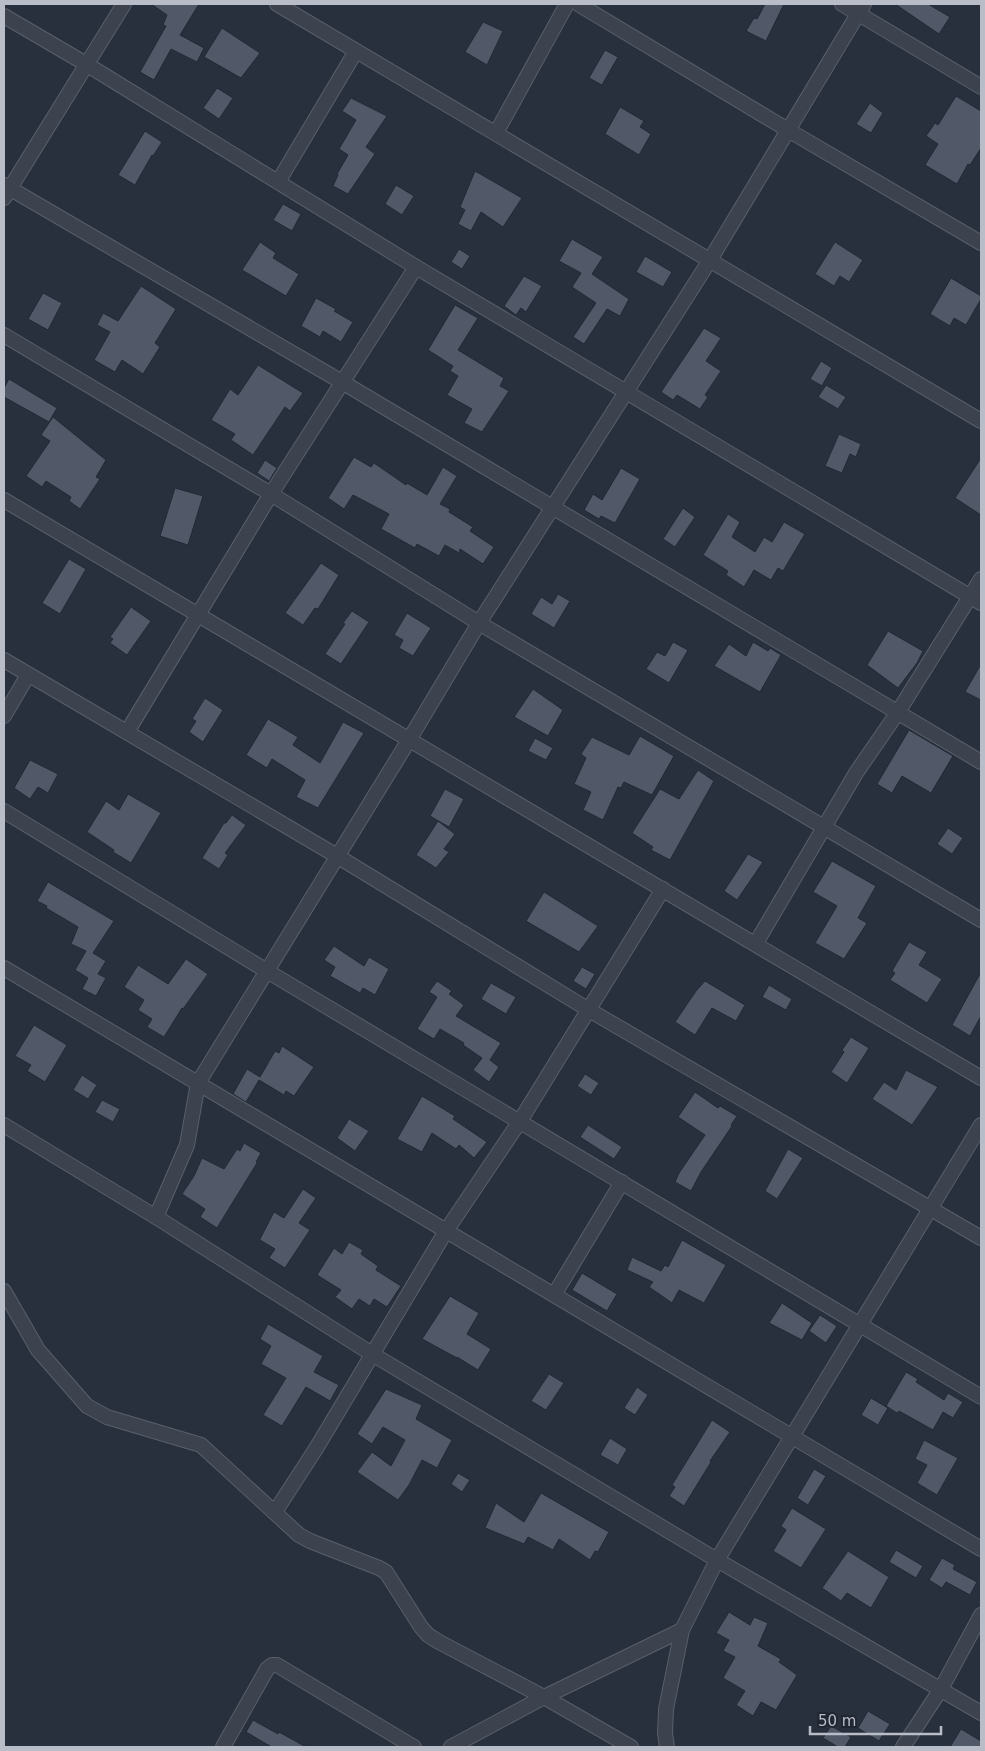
<svg xmlns="http://www.w3.org/2000/svg" width="985" height="1751" viewBox="0 0 985 1751" font-family="'DejaVu Sans',sans-serif">
  <rect width="100%" height="100%" fill="#28303d"/>
  <g fill="#515968" stroke="#222935">
    <path d="M151 4H199L180 35 204 48 197 62 171 49 154 80 140 72 166 26 163 25 167 15Z"/>
    <path d="M765 4H784L766 41 746 31 754 18 757 19Z"/>
    <path d="M895 4H928L950 17 939 34Z"/>
    <path d="M483 22 503 31 487 65 465 52Z"/>
    <path d="M222 28 260 53 241 78 204 57Z"/>
    <path d="M605 50 618 57 602 85 589 78Z"/>
    <path d="M217 88 233 98 219 119 203 108Z"/>
    <path d="M956 96 981 111V148L970 165 968 164 957 184 925 165 938 144 926 136 935 123 938 125Z"/>
    <path d="M351 98 387 116 366 147 375 154 348 194 333 186 338 175 337 174 348 155 339 149 356 120 342 111Z"/>
    <path d="M870 103 883 113 871 133 856 124Z"/>
    <path d="M620 107 644 121 640 127 651 134 639 155 605 134Z"/>
    <path d="M145 131 162 142 153 156 152 155 135 185 118 175Z"/>
    <path d="M475 171 522 198 503 227 481 212 471 231 458 224 465 210 460 207Z"/>
    <path d="M396 185 414 196 402 215 385 204Z"/>
    <path d="M283 204 301 214 292 231 273 220Z"/>
    <path d="M572 239 603 257 592 274 629 299 620 316 607 309 584 344 573 337 596 303 572 287 581 273 559 261Z"/>
    <path d="M260 242 276 253 273 258 299 274 286 296 242 270Z"/>
    <path d="M835 242 863 260 849 282 840 276 834 286 815 274Z"/>
    <path d="M459 249 470 256 462 269 451 262Z"/>
    <path d="M645 256 672 272 663 287 636 272Z"/>
    <path d="M524 276 542 286 526 312 521 308 516 315 504 306Z"/>
    <path d="M951 278 981 296V299L966 325 954 318 950 326 930 314Z"/>
    <path d="M141 286 176 309 155 343 160 347 143 374 122 360 115 372 94 360 110 332 97 325 103 313 118 321Z"/>
    <path d="M43 293 62 303 48 330 28 319Z"/>
    <path d="M316 298 336 309 334 311 353 322 341 342 323 331 320 337 301 326Z"/>
    <path d="M455 305 478 318 458 350 504 378 500 386 509 391 482 432 464 423 472 409 447 395 458 376 450 371 453 366 428 350Z"/>
    <path d="M704 328 721 338 706 361 721 371 705 395 708 397 700 409 677 395 673 400 661 392Z"/>
    <path d="M821 361 832 368 822 386 810 379Z"/>
    <path d="M258 365 303 393 290 411 285 407 253 455 231 440 235 434 211 420 230 389 238 395Z"/>
    <path d="M9 379 57 408 49 422 4 397V388Z"/>
    <path d="M826 385 846 397 838 409 818 397Z"/>
    <path d="M53 417 106 460 96 477 100 479 80 509 69 501 71 497 46 481 42 487 26 476 50 441 41 435Z"/>
    <path d="M839 434 861 444 856 457 850 454 842 473 825 466Z"/>
    <path d="M354 457 371 467 374 463 406 485 407 483 427 495 443 467 457 476 440 504 450 509 449 512 473 527 470 531 494 547 483 564 460 549 459 553 445 545 439 556 417 544 415 548 381 529 389 514 353 495 344 509 328 498Z"/>
    <path d="M981 458V515L955 498Z"/>
    <path d="M265 460 277 468 269 481 257 473Z"/>
    <path d="M621 468 640 479 615 523 601 516 599 519 584 510 593 494 602 500Z"/>
    <path d="M175 488 203 496 188 545 160 536Z"/>
    <path d="M683 508 695 517 675 547 663 539Z"/>
    <path d="M728 514 740 522 732 537 755 552 764 537 772 542 784 522 805 534 783 571 778 568 771 580 754 570 744 587 726 575 728 571 703 555Z"/>
    <path d="M69 559 86 569 60 614 42 603Z"/>
    <path d="M321 563 339 575 318 609 315 608 303 625 285 613Z"/>
    <path d="M558 594 570 601 554 628 531 614 541 597 552 604Z"/>
    <path d="M131 607 151 621 127 655 110 643 113 639 110 637Z"/>
    <path d="M352 611 369 622 341 664 325 654 345 624 343 623Z"/>
    <path d="M407 613 431 628 413 656 399 648 403 640 394 635Z"/>
    <path d="M888 631 923 651 917 663 898 688 867 665Z"/>
    <path d="M673 642 688 650 669 683 646 669 657 652 665 656Z"/>
    <path d="M753 642 768 651 770 648 781 655 760 692 714 666 729 644 746 656Z"/>
    <path d="M981 664V700L965 692Z"/>
    <path d="M533 689 563 710 548 736 514 717Z"/>
    <path d="M205 698 223 710 203 742 189 732 196 721 192 719Z"/>
    <path d="M268 719 298 737 293 745 320 763 343 722 364 733 318 808 296 797 305 780 272 759 267 768 246 755Z"/>
    <path d="M909 730 953 756 931 793 902 776 892 793 877 784Z"/>
    <path d="M640 736 674 756 652 795 624 782 621 788 618 787 603 820 583 810 591 792 574 784 586 758 581 754 592 737 629 755Z"/>
    <path d="M535 738 553 748 546 760 528 751Z"/>
    <path d="M30 760 58 774 48 793 38 787 30 799 14 788Z"/>
    <path d="M698 770 714 781 670 860 651 850 653 847 632 833 660 789 679 799Z"/>
    <path d="M445 789 464 799 449 827 430 816Z"/>
    <path d="M128 794 161 813 131 863 113 852 114 850 87 832 106 801 119 810Z"/>
    <path d="M232 815 246 825 225 853 228 855 219 869 202 858 224 823H226Z"/>
    <path d="M438 821 455 834 444 849 449 852 436 868 416 855Z"/>
    <path d="M948 828 963 838 952 854 937 844Z"/>
    <path d="M748 854 763 862 737 900 724 891Z"/>
    <path d="M832 861 876 886 858 918 867 923 844 959 815 943 837 906 813 892Z"/>
    <path d="M48 882 114 921 93 953 106 961 98 974 106 978 96 996 82 989 88 978 75 970 86 951 71 944 78 927 46 908 47 906 37 901Z"/>
    <path d="M544 892 598 926 579 952 526 921Z"/>
    <path d="M909 942 927 952 919 965 942 979 927 1003 890 980 895 973 892 971Z"/>
    <path d="M334 946 364 966 369 957 389 969 375 995 363 988 360 993 330 976 335 967 324 960Z"/>
    <path d="M186 959 208 974 183 1009 182 1008 164 1037 147 1027 152 1019 138 1010 144 1000 124 987 138 965 168 984Z"/>
    <path d="M582 967 595 974 586 989 573 981Z"/>
    <path d="M981 972V1016L970 1036 952 1025Z"/>
    <path d="M437 981 452 991 449 994 464 1005 456 1016 501 1043 490 1060 499 1067 489 1082 473 1070 482 1058 463 1045 464 1043 440 1029 434 1039 417 1029 437 997 429 992Z"/>
    <path d="M705 981 745 1005 736 1021 712 1008 695 1035 675 1022 696 991Z"/>
    <path d="M491 983 516 997 506 1014 481 999Z"/>
    <path d="M769 985 792 999 786 1010 762 997Z"/>
    <path d="M34 1025 67 1045 45 1082 27 1071 31 1065 15 1056Z"/>
    <path d="M851 1037 869 1048 847 1083 831 1072 844 1052 842 1050Z"/>
    <path d="M282 1046 314 1067 294 1096 286 1091 284 1095 259 1080 246 1102 233 1094 247 1069 260 1077 275 1051 279 1053Z"/>
    <path d="M906 1070 938 1087 912 1125 872 1099 884 1082 896 1090Z"/>
    <path d="M585 1074 599 1083 591 1095 577 1086Z"/>
    <path d="M82 1075 97 1085 88 1099 73 1090Z"/>
    <path d="M695 1092 718 1108 720 1106 737 1116 731 1125 732 1126 701 1172 691 1191 675 1182 679 1173 705 1135 678 1117Z"/>
    <path d="M422 1096 455 1116 453 1119 487 1142 474 1158 459 1145 456 1149 432 1133 422 1152 397 1139Z"/>
    <path d="M102 1100 120 1109 113 1122 95 1112Z"/>
    <path d="M349 1119 369 1131 355 1151 337 1138Z"/>
    <path d="M588 1125 622 1147 614 1159 580 1137Z"/>
    <path d="M244 1143 261 1153 256 1162 257 1163 217 1228 200 1217 205 1209 182 1194 194 1176 202 1158 224 1169 237 1149 240 1151Z"/>
    <path d="M788 1149 803 1158 777 1199 765 1191Z"/>
    <path d="M303 1189 316 1198 299 1223 310 1230 285 1268 269 1258 275 1249 260 1240V1239L274 1212 284 1218Z"/>
    <path d="M682 1240 726 1265 704 1303 679 1290 672 1303 649 1287 653 1282 627 1270 632 1257 661 1271 665 1265 668 1267Z"/>
    <path d="M349 1242 363 1250 361 1254 378 1266 376 1270 401 1286 387 1307 374 1299 370 1306 359 1299 352 1309 335 1297 341 1290 317 1275 334 1248 342 1254Z"/>
    <path d="M582 1273 617 1294 607 1311 572 1290Z"/>
    <path d="M450 1296 479 1313 467 1334 491 1349 478 1370 457 1357V1358L422 1339Z"/>
    <path d="M782 1303 812 1323 802 1340 769 1323Z"/>
    <path d="M820 1315 837 1326 826 1343 809 1331Z"/>
    <path d="M268 1324 323 1356 314 1372 339 1385 330 1401 306 1387 282 1426 263 1415 286 1378 261 1364 271 1346 260 1339Z"/>
    <path d="M906 1372 918 1379 916 1382 944 1400 948 1393 963 1402 953 1418 943 1412 933 1430 899 1411 897 1413 886 1406Z"/>
    <path d="M549 1374 564 1383 546 1410 531 1401Z"/>
    <path d="M637 1387 648 1395 635 1415 624 1408Z"/>
    <path d="M386 1389 422 1405 416 1419 452 1440 437 1468 422 1460 409 1485 398 1500 357 1472 372 1452 391 1466 405 1440 383 1427 372 1444 357 1434Z"/>
    <path d="M871 1398 888 1408 878 1425 861 1415Z"/>
    <path d="M712 1420 730 1432 710 1461 711 1462 684 1506 669 1496 675 1487 672 1485Z"/>
    <path d="M610 1438 627 1449 618 1465 600 1455Z"/>
    <path d="M924 1440 958 1458 937 1495 917 1483 927 1465 915 1459Z"/>
    <path d="M814 1469 826 1476 808 1505 797 1498Z"/>
    <path d="M458 1473 470 1480 462 1492 451 1484Z"/>
    <path d="M541 1493 609 1532 598 1552 595 1551 590 1560 559 1539 553 1550 528 1537 524 1544 485 1528 496 1503 524 1522Z"/>
    <path d="M792 1508 826 1529 801 1568 773 1551 786 1530 781 1526Z"/>
    <path d="M896 1550 923 1566 916 1578 889 1562Z"/>
    <path d="M848 1551 889 1577 871 1608 847 1593 841 1601 822 1588Z"/>
    <path d="M942 1558 955 1565 953 1569 977 1582 970 1595 946 1582 942 1588 929 1580Z"/>
    <path d="M729 1612 750 1625 754 1617 768 1623 758 1646 781 1659 779 1662 797 1675 776 1710 761 1702 753 1716 736 1705 745 1691 723 1678 735 1657 723 1651 729 1640 716 1633Z"/>
    <path d="M868 1711 890 1724 879 1741 858 1728Z"/>
    <path d="M253 1720 278 1734 279 1732 306 1747H270V1746L246 1732Z"/>
    <path d="M831 1726 851 1737 845 1747H838L823 1738Z"/>
    <path d="M961 1729 981 1741V1747H950Z"/>
  </g>
  <g fill="none" stroke-linecap="round" stroke-linejoin="round">
    <g stroke="#59606b" stroke-width="16">
      <g id="minor">
        <path d="M277 4 981 421"/>
        <path d="M578 4 788 130 981 243"/>
        <path d="M842 4 981 87"/>
        <path d="M4 16 86 64 416 267 981 603"/>
        <path d="M496 133 567 4"/>
        <path d="M278 182 356 51"/>
        <path d="M4 185 342 382 981 762"/>
        <path d="M4 198 124 4"/>
        <path d="M4 335 271 494 479 623 981 920"/>
        <path d="M4 500 981 1078"/>
        <path d="M4 660 337 856 589 1010 981 1238"/>
        <path d="M4 716 28 675"/>
        <path d="M127 732 271 494 416 267"/>
        <path d="M4 811 267 971 981 1397"/>
        <path d="M756 943 856 773 898 712 981 579"/>
        <path d="M4 968 981 1549"/>
        <path d="M4 1125 156 1217 372 1354 717 1560 981 1713"/>
        <path d="M156 1217 187 1145 198 1083 409 740 479 623 710 260 864 4"/>
        <path d="M4 1291 38 1350 87 1406 107 1417 201 1445 299 1535 310 1541 379 1568 386 1572 421 1627 428 1635 439 1642 544 1697 631 1747"/>
        <path d="M554 1295 622 1182"/>
        <path d="M275 1512 317 1447 446 1231 520 1121 663 889"/>
        <path d="M223 1747 267 1669 272 1665H277L414 1747"/>
        <path d="M451 1747 544 1697 682 1630"/>
        <path d="M667 1747 665 1733 666 1709 682 1630 717 1560 981 1125"/>
        <path d="M903 1747 941 1689 981 1615"/>
      </g>
    </g>
    <use href="#minor" stroke="#3c424e" stroke-width="14"/>
  </g>
  <rect width="985" height="1751" fill="none" stroke="#b8bdc8" stroke-width="10"/>
  <path d="M810 1726v8h131v-8" fill="none" stroke="#b8bdc8" stroke-width="2.5"/>
  <text x="818" y="1726" font-size="15" fill="#b8bdc8" stroke="#202733" stroke-width="4" paint-order="stroke">50 m</text>
</svg>
